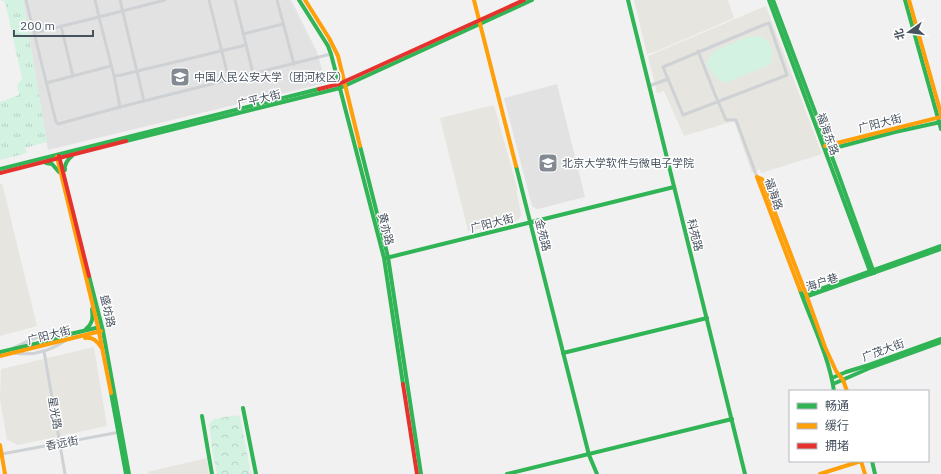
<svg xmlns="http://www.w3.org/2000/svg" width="941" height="474" viewBox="0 0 941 474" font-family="'IBM Plex Sans','Noto Sans SC',sans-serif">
  <defs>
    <pattern id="grass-tufts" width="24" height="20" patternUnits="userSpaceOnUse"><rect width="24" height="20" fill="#d4f2e2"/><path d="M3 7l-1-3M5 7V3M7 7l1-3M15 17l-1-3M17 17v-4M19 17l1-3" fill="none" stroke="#b7d1c4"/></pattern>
    <pattern id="park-crowns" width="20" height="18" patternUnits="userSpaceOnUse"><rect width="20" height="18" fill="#d4f2e2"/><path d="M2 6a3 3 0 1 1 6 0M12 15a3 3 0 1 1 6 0" fill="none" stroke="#b7d1c4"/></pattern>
  </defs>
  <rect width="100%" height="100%" fill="#f2f1f1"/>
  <g fill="#e6e5df">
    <path d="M634 0H728L734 18 657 51 647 54Z"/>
    <path d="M766 6 822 154 761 173 760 169 752 173 734 121 684 136 664 91 657 93 648 56Z"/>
    <path d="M494 105 517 187V195L521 213V216L518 220 514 222 468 231 440 118Z"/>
    <path d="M2 183 37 326 0 336V184Z"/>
    <path d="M94 347 107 426 18 445 7 440 0 399 1 369Z"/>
    <path d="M207 458 209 474H148L147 472Z"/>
  </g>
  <g fill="#e3e2e3">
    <path d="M23 0H291L317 52 326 83 48 150Z"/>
    <path d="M557 84 585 197 538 209H536L532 206 504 98Z"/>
  </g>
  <path fill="url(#grass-tufts)" d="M1 0H23L47 142 25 148 27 153 0 160V102L19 95 17 85 22 79 5 2Z"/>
  <path fill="url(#park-crowns)" d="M236 415 240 417 251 474H217L212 450 211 438 209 424 214 419Z"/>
  <path fill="#d4f2e2" d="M750 36H760L768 41 773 51 771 64 725 83C715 78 712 74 707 64L710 55 718 49Z"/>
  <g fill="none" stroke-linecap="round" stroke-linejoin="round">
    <g stroke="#cfd2d5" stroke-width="3">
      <path d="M26 0 56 122 58 124 120 107 331 54"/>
      <path d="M120 0 144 101"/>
      <path d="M165 0 99 17 114 76 121 75 246 45"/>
      <path d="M209 0 229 80"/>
      <path d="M235 0 253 73"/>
      <path d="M277 0 294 64"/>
      <path d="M769 23 787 75 683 115 663 67 761 26Z"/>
      <path d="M61 26 73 76"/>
      <path d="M34 33 99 17 95 0"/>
      <path d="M243 34 283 24"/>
      <path d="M698 51 714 92 726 120H736L757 177"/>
      <path d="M114 76 120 107"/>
      <path d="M46 83 111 66"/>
      <path d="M649 86 668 79"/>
      <path d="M13 348 30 340 39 337 55 333 66 335"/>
      <path d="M44 351 65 474"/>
      <path d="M15 353C34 356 50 351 65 341"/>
      <path d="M2 454 120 432"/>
    </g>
    <g stroke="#30b455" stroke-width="4">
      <path d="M299 0 328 46 331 54 384 258 403 384"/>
      <path d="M628 0 745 474"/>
      <path d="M769 0 871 274"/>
      <path d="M773 0 838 173 874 273"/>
      <path d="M905 0 941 129"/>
      <path d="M126 141 340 88 532 0"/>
      <path d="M360 146 388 257 421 474"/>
      <path d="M827 150 895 132 941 122"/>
      <path d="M46 163 52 164 59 172"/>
      <path d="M516 166 589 455 597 474"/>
      <path d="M0 169 319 89"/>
      <path d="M65 170C64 164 67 160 72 156"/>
      <path d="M386 258 674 187"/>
      <path d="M89 276 103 331 129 474"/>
      <path d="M800 290C812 323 829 357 834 391"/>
      <path d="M804 295 941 246"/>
      <path d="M805 297 941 249"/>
      <path d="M86 329C93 323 93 318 92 309"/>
      <path d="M0 352 56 339 66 335 100 327"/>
      <path d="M563 353 707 318"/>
      <path d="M832 378 846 372 869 365 941 339"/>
      <path d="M833 384 872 367 941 342"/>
      <path d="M111 393 126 474"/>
      <path d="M243 408 256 474"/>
      <path d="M202 416 212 474"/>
      <path d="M872 461 875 474"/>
      <path d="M507 474 732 419"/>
    </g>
    <g stroke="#ff9f0a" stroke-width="4">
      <path d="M305 0 329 38 338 56 360 146"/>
      <path d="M474 0 516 166"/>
      <path d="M909 0 941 114"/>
      <path d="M825 146 941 117"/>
      <path d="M57 157 98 327 111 393"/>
      <path d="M757 177 762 179 806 294 825 347 836 371 843 380 847 391"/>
      <path d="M757 177 800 290"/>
      <path d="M85 338C93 337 97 341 101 347"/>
      <path d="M0 356 101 331"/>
      <path d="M0 445 5 474"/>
      <path d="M861 461 865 474"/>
      <path d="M820 474 861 461"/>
    </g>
    <g stroke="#e5322d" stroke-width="4">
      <path d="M319 89 339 84 524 0"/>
      <path d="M59 156 89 276"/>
      <path d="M0 173 126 141"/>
      <path d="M403 384 417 474"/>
    </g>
  </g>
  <defs>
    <g id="university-square" transform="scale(1)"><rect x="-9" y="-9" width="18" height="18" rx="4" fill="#838a92" stroke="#fff"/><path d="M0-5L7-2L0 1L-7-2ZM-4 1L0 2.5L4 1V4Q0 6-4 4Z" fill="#fff"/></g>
  </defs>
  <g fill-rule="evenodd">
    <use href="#university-square" x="180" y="77"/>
    <use href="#university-square" x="548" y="163"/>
  </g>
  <g text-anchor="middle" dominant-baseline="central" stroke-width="3" stroke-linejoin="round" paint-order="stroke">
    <g font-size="11" fill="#47525f" stroke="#fff" text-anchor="start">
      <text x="194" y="77">中国人民公安大学（团河校区）</text>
      <text x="562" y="163">北京大学软件与微电子学院</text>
    </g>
    <g font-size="11" fill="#47525f" stroke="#fff">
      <text transform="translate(259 99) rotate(-14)">广平大街</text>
      <text transform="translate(880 123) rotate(-14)">广阳大街</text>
      <text transform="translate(828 134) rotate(70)">福海东路</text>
      <text transform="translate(774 194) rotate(71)">福海路</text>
      <text transform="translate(492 223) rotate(-14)">广阳大街</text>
      <text transform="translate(386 229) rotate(76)">黄亦路</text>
      <text transform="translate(543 235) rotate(76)">金苑路</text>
      <text transform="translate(695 235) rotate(76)">科苑路</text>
      <text transform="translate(822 282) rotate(-18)">海户巷</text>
      <text transform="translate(108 311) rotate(77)">盛坊路</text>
      <text transform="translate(49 335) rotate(-14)">广阳大街</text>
      <text transform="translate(883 350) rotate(-20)">广茂大街</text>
      <text transform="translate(55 413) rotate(80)">星光路</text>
      <text transform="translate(62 443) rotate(-11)">香远街</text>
    </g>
  </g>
  <rect x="789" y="390" width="140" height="72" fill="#ffffff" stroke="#b5babf"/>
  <rect x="797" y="403" width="20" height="6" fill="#30b455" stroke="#b5babf"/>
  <text x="825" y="410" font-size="12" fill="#47525f">畅通</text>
  <rect x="797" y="423" width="20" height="6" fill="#ff9f0a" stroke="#b5babf"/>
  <text x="825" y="430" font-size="12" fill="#47525f">缓行</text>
  <rect x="797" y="443" width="20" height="6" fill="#e5322d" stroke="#b5babf"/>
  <text x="825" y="450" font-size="12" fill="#47525f">拥堵</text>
  <g transform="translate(909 32) rotate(256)" stroke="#ffffff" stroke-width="3" paint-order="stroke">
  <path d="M0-3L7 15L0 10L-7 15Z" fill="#47525f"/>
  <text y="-6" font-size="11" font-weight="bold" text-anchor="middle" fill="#47525f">北</text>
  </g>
  <path d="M14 30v6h79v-6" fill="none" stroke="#47525f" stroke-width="2"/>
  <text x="20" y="30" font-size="12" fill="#47525f" stroke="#ffffff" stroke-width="3" paint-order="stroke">200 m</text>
</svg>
